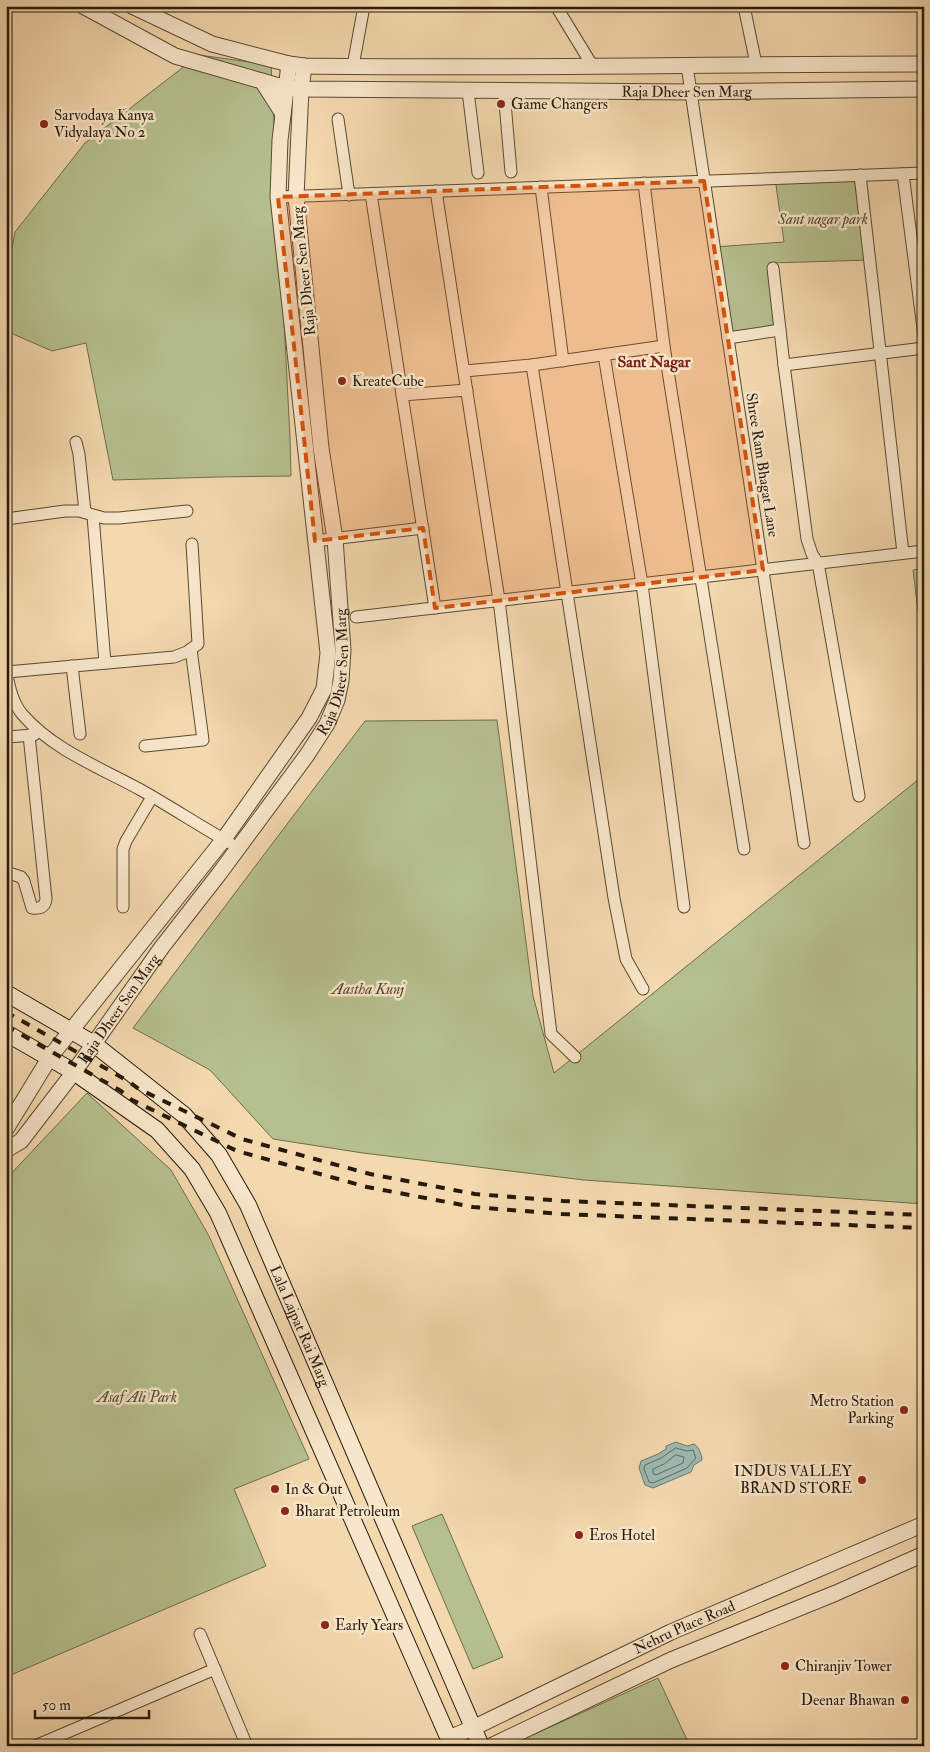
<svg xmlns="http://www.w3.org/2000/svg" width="930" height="1752" viewBox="0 0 930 1752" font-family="'IM FELL Double Pica',serif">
  <rect width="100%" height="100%" fill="#f4d8ae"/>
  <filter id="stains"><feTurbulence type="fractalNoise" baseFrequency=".004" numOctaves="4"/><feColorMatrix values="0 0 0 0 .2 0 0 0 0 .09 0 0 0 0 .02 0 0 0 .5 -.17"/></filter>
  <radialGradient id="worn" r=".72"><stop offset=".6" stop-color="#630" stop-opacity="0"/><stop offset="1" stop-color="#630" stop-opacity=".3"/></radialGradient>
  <g fill="#b6c08f" stroke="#6e6d4d">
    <path d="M199 55 271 65 290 438 291 476 217 477 113 480 86 343 52 351 6 331V282L15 232 85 143Z"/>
    <path d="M860 175 870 260 771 263 775 330 728 338 714 247 784 242 775 178Z"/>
    <path d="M924 568V660L913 570Z"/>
    <path d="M497 720 533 996 554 1073 924 775V1204L584 1180 363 1153 273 1139 210 1070 133 1028 365 721Z"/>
    <path d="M87 1093 171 1170 209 1236 309 1459 234 1489 266 1566 6 1677V1179Z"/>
    <path d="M442 1514 503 1657 473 1669 412 1526Z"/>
    <path d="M658 1678 690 1746H516L515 1743Z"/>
  </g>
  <path fill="#9db9b1" stroke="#6d796f" d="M676 1442 687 1446 694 1444C699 1447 702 1455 702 1460L694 1465 691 1472 653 1488 645 1485 639 1468 641 1461 658 1454 666 1449V1446Z"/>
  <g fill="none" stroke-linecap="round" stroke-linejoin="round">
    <g stroke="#616a5e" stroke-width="1">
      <path d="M676 1448 687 1451 693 1450 696 1458 687 1468 653 1483 649 1482 644 1469 645 1465 661 1458Z"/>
      <path d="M676 1455 684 1457 683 1463 656 1475 653 1474V1469L664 1464Z"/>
    </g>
    <g stroke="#594a34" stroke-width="13">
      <g id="minor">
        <path d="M556 6 592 65"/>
        <path d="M744 6 756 64"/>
        <path d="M353 66 364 6"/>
        <path d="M687 66 804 843"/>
        <path d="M468 91 478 173"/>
        <path d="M504 91 511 172"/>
        <path d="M338 119 349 195"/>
        <path d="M903 174 924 336"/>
        <path d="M860 175 903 553"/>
        <path d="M644 183 664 346 744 849"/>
        <path d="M541 187 563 361"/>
        <path d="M436 191 499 600 551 1034 575 1057"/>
        <path d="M371 194 435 608"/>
        <path d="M278 197 924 173"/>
        <path d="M773 268 784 365 807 539 812 554 818 563 859 796"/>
        <path d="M728 338 780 330"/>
        <path d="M604 355 642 584 684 907"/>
        <path d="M532 365 614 898 626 959 643 989"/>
        <path d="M784 365 924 348"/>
        <path d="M464 371 532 365 664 346"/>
        <path d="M402 395 467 390"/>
        <path d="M76 442 79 454 85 512"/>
        <path d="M93 516 105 663"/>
        <path d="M6 519 65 511H79L104 518H119L187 511"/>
        <path d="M315 541 423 528"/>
        <path d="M356 617 924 551"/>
        <path d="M72 666 80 734"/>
        <path d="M6 668C8 683 12 702 22 714 53 750 101 768 141 790 171 807 200 826 230 843"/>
        <path d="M7 672 174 657 187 652 198 644 192 544"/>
        <path d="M6 737 34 735"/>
        <path d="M145 746 203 740 191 649"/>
        <path d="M6 872 21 877 24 881 32 908C40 909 45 907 46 899L29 735"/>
        <path d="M123 907V849L126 841 152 797"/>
        <path d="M200 1634 247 1746"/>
        <path d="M35 1746 215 1669"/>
      </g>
    </g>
    <g stroke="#594a34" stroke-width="17">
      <g id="tertiary">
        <path id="s1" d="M83 6 175 56 286 88 301 89 691 92 924 89"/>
        <path d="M132 6 212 44 289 64 304 66C510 69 717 64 924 64"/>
        <path d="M262 81 283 114"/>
        <path d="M6 1129 50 1057 224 839 309 718 324 689 328 653 278 197 280 140 289 64"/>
        <path id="s2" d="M6 1150 21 1141 74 1072 162 947 219 874 307 755 327 724 337 700 341 681 343 650 335 539 321 448 296 197 301 89 304 66"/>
        <path id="s3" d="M449 1738 473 1728 671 1632 924 1524"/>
        <path d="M491 1746 671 1660 836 1593 924 1554"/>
      </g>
    </g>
    <g stroke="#251a0b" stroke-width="18">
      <g id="secondary">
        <path id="s4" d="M6 993 94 1044 184 1115 219 1155 248 1205 481 1746"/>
        <path d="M6 1033 74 1072 157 1130 192 1169 218 1213 452 1746"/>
      </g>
    </g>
    <use href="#minor" stroke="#f8e6ca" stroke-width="11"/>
    <use href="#tertiary" stroke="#f8e6ca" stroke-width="15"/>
    <use href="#secondary" stroke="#f8e6ca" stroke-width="16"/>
    <g stroke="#251a0b" stroke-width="4" stroke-dasharray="9 9" stroke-linecap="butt">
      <path d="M6 1012 128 1081 139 1089 242 1139 370 1174 475 1194 563 1201 924 1215"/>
      <path d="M6 1026 121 1091 132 1100 237 1151 367 1187 473 1207 562 1214 924 1228"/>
    </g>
  </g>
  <path fill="#d4530c" fill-opacity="0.2" stroke="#d4530c" stroke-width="4" stroke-dasharray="10 6" stroke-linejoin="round" d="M704 181 763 570 435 608 423 528 315 541 278 197Z"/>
  <g fill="#8f2418" stroke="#f8e6ca" stroke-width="2">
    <circle cx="501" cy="104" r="5"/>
    <circle cx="44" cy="124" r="5"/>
    <circle cx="342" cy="381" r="5"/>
    <circle cx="904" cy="1410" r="5"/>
    <circle cx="862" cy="1480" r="5"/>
    <circle cx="275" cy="1489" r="5"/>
    <circle cx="285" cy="1511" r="5"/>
    <circle cx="579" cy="1535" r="5"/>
    <circle cx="325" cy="1625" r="5"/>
    <circle cx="785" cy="1666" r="5"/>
    <circle cx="905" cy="1700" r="5"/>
  </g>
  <g text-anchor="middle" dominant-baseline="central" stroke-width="5" stroke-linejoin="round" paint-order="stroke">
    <g font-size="15" fill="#251a0b" stroke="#f8e6ca">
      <text stroke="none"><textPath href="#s1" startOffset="621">Raja Dheer Sen Marg</textPath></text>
      <text transform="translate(304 271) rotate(-96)">Raja Dheer Sen Marg</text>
      <text transform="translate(762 465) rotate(81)">Shree Ram Bhagat Lane</text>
      <text stroke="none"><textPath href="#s2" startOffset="588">Raja Dheer Sen Marg</textPath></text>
      <text stroke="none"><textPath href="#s2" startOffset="182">Raja Dheer Sen Marg</textPath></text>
      <text stroke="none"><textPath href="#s4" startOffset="459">Lala Lajpat Rai Marg</textPath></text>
      <text stroke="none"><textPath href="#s3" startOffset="260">Nehru Place Road</textPath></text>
    </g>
    <g font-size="15" fill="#251a0b" stroke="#f8e6ca" text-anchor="start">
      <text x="511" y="104">Game Changers</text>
      <text x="54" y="115">Sarvodaya Kanya<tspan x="54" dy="17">Vidyalaya No 2</tspan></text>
      <text x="352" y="381">KreateCube</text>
      <text x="894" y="1401" text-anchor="end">Metro Station<tspan x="894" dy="17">Parking</tspan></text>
      <text x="852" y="1471" text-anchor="end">INDUS VALLEY<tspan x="852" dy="17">BRAND STORE</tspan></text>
      <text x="285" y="1489">In &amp; Out</text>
      <text x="295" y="1511">Bharat Petroleum</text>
      <text x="589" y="1535">Eros Hotel</text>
      <text x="335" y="1625">Early Years</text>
      <text x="795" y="1666">Chiranjiv Tower</text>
      <text x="895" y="1700" text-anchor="end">Deenar Bhawan</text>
    </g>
    <g font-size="15" font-style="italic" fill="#504c33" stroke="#f8e6ca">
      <text x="823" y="219">Sant nagar park</text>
      <text x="368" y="989">Aastha Kunj</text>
      <text x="137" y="1397">Asaf Ali Park</text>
    </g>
    <g font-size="16" font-weight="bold" fill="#7a1f14" stroke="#f8e6ca">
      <text x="654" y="362">Sant Nagar</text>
    </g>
  </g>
  <rect width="930" height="1752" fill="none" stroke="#f4d8ae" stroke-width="25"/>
  <rect x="8" y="8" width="915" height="1737" fill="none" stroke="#251a0b" stroke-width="2.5"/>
  <rect x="12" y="12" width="905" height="1727" fill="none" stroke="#251a0b"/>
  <path d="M35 1710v8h114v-8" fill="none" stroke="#251a0b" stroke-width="2.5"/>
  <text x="42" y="1710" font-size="15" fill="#251a0b" stroke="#f8e6ca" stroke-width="4" paint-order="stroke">50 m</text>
  <rect width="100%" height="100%" filter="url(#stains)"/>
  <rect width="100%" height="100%" fill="url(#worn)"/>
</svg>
